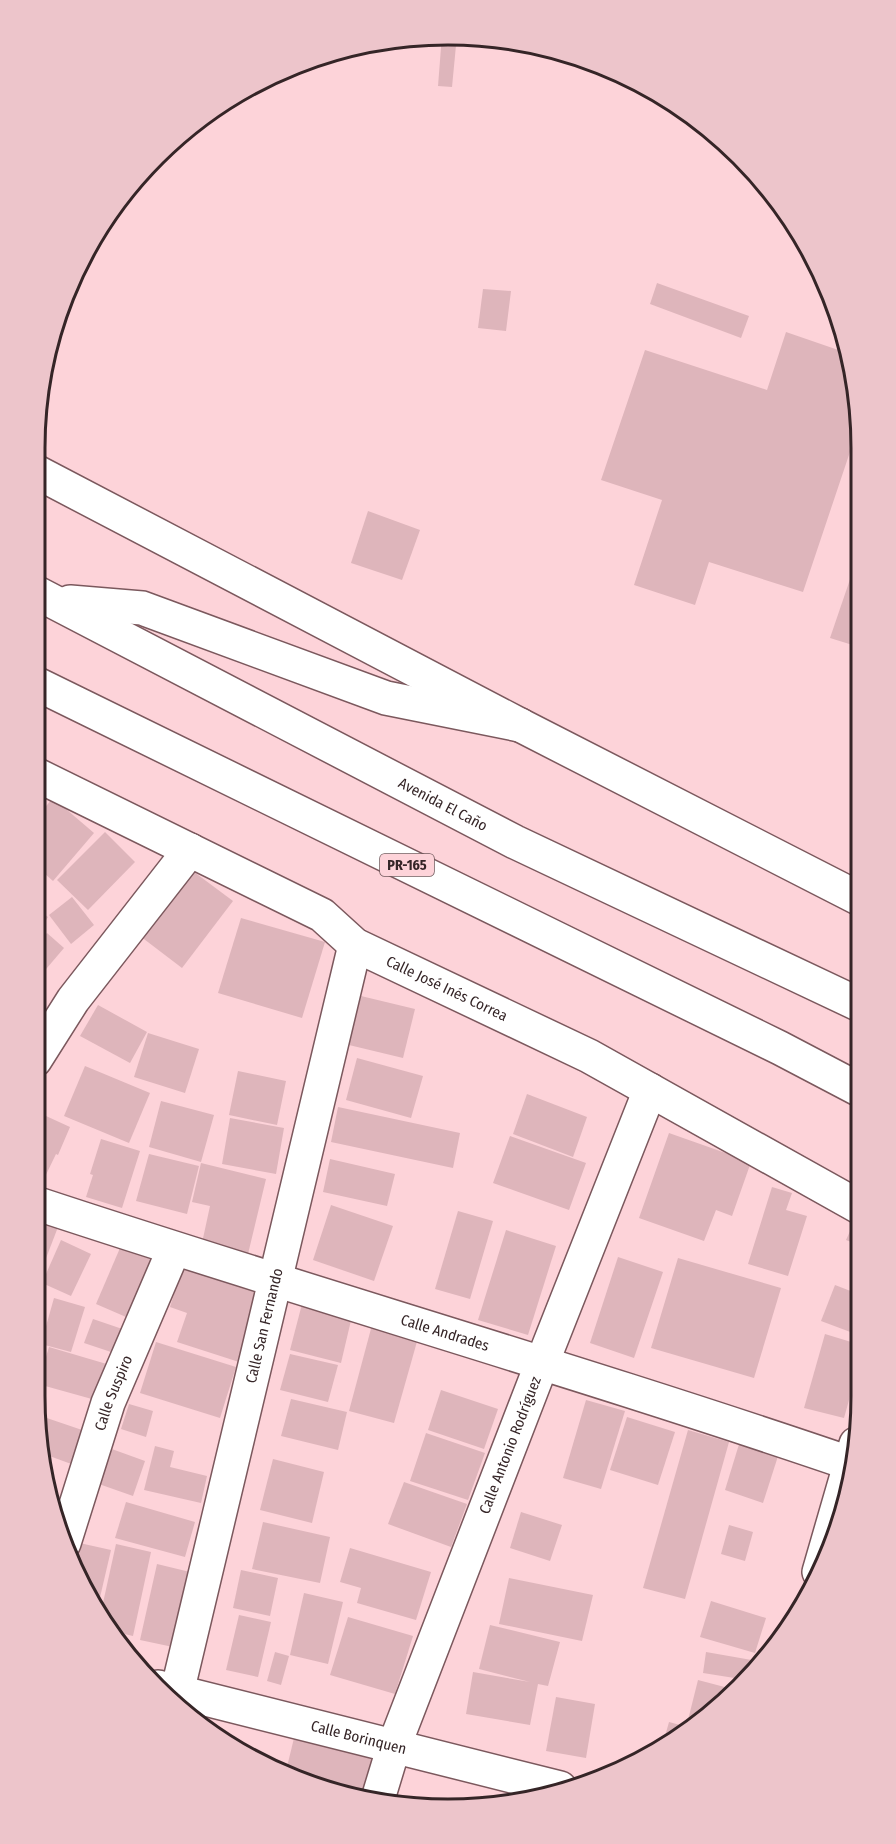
<svg xmlns="http://www.w3.org/2000/svg" width="896" height="1844" viewBox="0 0 896 1844" font-family="'Fira Sans Condensed',sans-serif">
  <rect width="100%" height="100%" fill="#fdd3d9"/>
  <g fill="#deb5bb">
    <path d="M442 35H457L452 87 438 86Z"/>
    <path d="M657 283 749 316 741 338 650 304Z"/>
    <path d="M483 289 511 291 506 331 478 328Z"/>
    <path d="M786 332 847 353 858 394V428L803 592 709 562 695 605 634 585 662 500 601 480 645 350 767 390Z"/>
    <path d="M368 511 420 530 402 580 351 563Z"/>
    <path d="M858 556 859 647 830 638Z"/>
    <path d="M53 798 94 833 53 881 35 865V819Z"/>
    <path d="M105 832 135 862 88 910 57 880Z"/>
    <path d="M190 869 233 901 182 968 140 936Z"/>
    <path d="M72 897 94 925 71 944 49 915Z"/>
    <path d="M35 908 48 917 35 937Z"/>
    <path d="M241 918 325 942 302 1018 218 993Z"/>
    <path d="M47 933 64 948 35 982V947Z"/>
    <path d="M361 996 415 1009 403 1058 349 1045Z"/>
    <path d="M98 1005 147 1032 130 1063 80 1036Z"/>
    <path d="M148 1033 199 1049 185 1093 134 1077Z"/>
    <path d="M357 1058 423 1076 411 1118 346 1100Z"/>
    <path d="M85 1066 150 1093 129 1143 64 1116Z"/>
    <path d="M238 1071 286 1081 277 1125 229 1115Z"/>
    <path d="M527 1094 587 1117 573 1157 513 1134Z"/>
    <path d="M161 1101 214 1115 201 1162 149 1147Z"/>
    <path d="M338 1107 460 1133 453 1168 331 1142Z"/>
    <path d="M46 1116 70 1127 58 1155 56 1154 42 1183 35 1180V1117L44 1121Z"/>
    <path d="M230 1118 284 1128 276 1174 222 1164Z"/>
    <path d="M669 1133 751 1162 732 1216 716 1210 704 1241 639 1218Z"/>
    <path d="M510 1136 586 1163 569 1210 493 1183Z"/>
    <path d="M101 1139 140 1151 122 1208 86 1197 93 1175 90 1174Z"/>
    <path d="M149 1154 199 1166 187 1214 136 1201Z"/>
    <path d="M330 1159 395 1174 387 1206 323 1192Z"/>
    <path d="M201 1163 266 1179 248 1254 202 1243 210 1206 192 1202Z"/>
    <path d="M772 1187 792 1193 786 1210 807 1216 788 1276 748 1264Z"/>
    <path d="M331 1205 393 1226 374 1281 313 1260Z"/>
    <path d="M458 1211 493 1221 470 1299 435 1289Z"/>
    <path d="M35 1218 58 1227 35 1287Z"/>
    <path d="M852 1227 861 1231V1246L846 1240Z"/>
    <path d="M506 1230 556 1246 528 1335 478 1320Z"/>
    <path d="M61 1240 91 1254 71 1296 42 1283Z"/>
    <path d="M123 1241 160 1257 133 1320 96 1304Z"/>
    <path d="M618 1257 663 1272 634 1358 590 1343Z"/>
    <path d="M678 1258 781 1288 754 1378 651 1348Z"/>
    <path d="M183 1266 262 1292 239 1362 177 1342 187 1313 170 1307Z"/>
    <path d="M835 1285 861 1295V1336L821 1321Z"/>
    <path d="M54 1298 85 1307 71 1352 41 1344Z"/>
    <path d="M302 1304 352 1316 341 1363 290 1350Z"/>
    <path d="M93 1319 137 1334 129 1358 84 1343Z"/>
    <path d="M372 1325 418 1338 394 1423 349 1411Z"/>
    <path d="M825 1334 861 1345V1357L844 1418 804 1408Z"/>
    <path d="M156 1342 236 1367 220 1418 140 1393Z"/>
    <path d="M49 1347 110 1365 99 1401 38 1384Z"/>
    <path d="M290 1354 338 1365 328 1402 280 1390Z"/>
    <path d="M441 1390 498 1409 484 1449 428 1430Z"/>
    <path d="M291 1399 347 1412 338 1450 281 1436Z"/>
    <path d="M586 1400 625 1411 601 1489 563 1478Z"/>
    <path d="M129 1404 153 1411 146 1437 121 1429Z"/>
    <path d="M38 1415 85 1431 74 1465 44 1454Z"/>
    <path d="M627 1417 675 1432 658 1485 610 1470Z"/>
    <path d="M688 1430 729 1442 685 1599 643 1588Z"/>
    <path d="M426 1433 485 1453 468 1500 410 1481Z"/>
    <path d="M740 1441 779 1453 763 1503 725 1490Z"/>
    <path d="M155 1446 174 1451 170 1467 207 1476 201 1503 144 1490Z"/>
    <path d="M109 1448 145 1461 133 1496 96 1483Z"/>
    <path d="M273 1459 324 1472 312 1523 260 1510Z"/>
    <path d="M404 1482 467 1504 451 1547 388 1524Z"/>
    <path d="M126 1502 195 1522 185 1557 115 1538Z"/>
    <path d="M521 1512 562 1525 550 1561 510 1548Z"/>
    <path d="M263 1522 330 1537 320 1583 252 1569Z"/>
    <path d="M729 1525 753 1532 745 1561 721 1554Z"/>
    <path d="M75 1542 111 1550 98 1606 71 1557Z"/>
    <path d="M116 1544 151 1552 133 1636 111 1631 101 1612Z"/>
    <path d="M350 1548 431 1572 416 1620 357 1603 361 1588 340 1582Z"/>
    <path d="M157 1564 190 1572 173 1647 140 1640Z"/>
    <path d="M241 1570 278 1578 270 1616 233 1608Z"/>
    <path d="M509 1578 593 1595 582 1641 499 1624Z"/>
    <path d="M304 1593 343 1602 328 1664 290 1655Z"/>
    <path d="M711 1601 766 1618 755 1653 700 1637Z"/>
    <path d="M239 1615 271 1622 258 1677 226 1670Z"/>
    <path d="M348 1617 413 1636 395 1694 330 1675Z"/>
    <path d="M490 1625 560 1642 548 1686 538 1684 530 1725 466 1714 473 1672 530 1682 479 1669Z"/>
    <path d="M275 1652 289 1656 281 1685 267 1681Z"/>
    <path d="M706 1652 763 1662 759 1669 747 1680 703 1673Z"/>
    <path d="M698 1680 736 1690 696 1726 687 1724Z"/>
    <path d="M556 1697 595 1704 586 1758 546 1751Z"/>
    <path d="M669 1722 691 1728 690 1730 662 1747Z"/>
    <path d="M295 1734 380 1753 366 1801 286 1771Z"/>
  </g>
  <g fill="none" stroke-linecap="round" stroke-linejoin="round">
    <g stroke="#7b585d" stroke-width="36">
      <g id="street">
        <path id="s1" d="M35 774 322 915 355 945 589 1056 861 1208"/>
        <path d="M35 1060 73 1000 190 850"/>
        <path id="s2" d="M35 1203C307 1293 583 1372 855 1465"/>
        <path id="s3" d="M64 1543 108 1403 174 1249"/>
        <path d="M819 1572 856 1444"/>
        <path id="s4" d="M158 1687 560 1788"/>
        <path id="s5" d="M174 1705 355 945"/>
        <path id="s6" d="M377 1802 394 1746 542 1363 650 1090"/>
      </g>
    </g>
    <g stroke="#7b585d" stroke-width="36">
      <path id="secondary" d="M35 471 520 725 860 899"/>
    </g>
    <g stroke="#7b585d" stroke-width="36">
      <g id="highway">
        <path id="s7" d="M35 592 515 842 860 1005"/>
        <path d="M70 602 142 608 386 698 520 725"/>
        <path d="M35 683 780 1048 860 1090"/>
      </g>
    </g>
    <use href="#street" stroke="#fff" stroke-width="33"/>
    <use href="#secondary" stroke="#fff" stroke-width="33"/>
    <use href="#highway" stroke="#fff" stroke-width="33"/>
  </g>
  <g text-anchor="middle" dominant-baseline="central" stroke-width="5" stroke-linejoin="round" paint-order="stroke">
    <rect fill="#fdd3d9" stroke="#71595c" stroke-width="1.5" x="380" y="854" width="54" height="22" rx="4.5"/>
    <g font-size="14" font-weight="bold" fill="#352527">
      <text x="407" y="865">PR-165</text>
    </g>
    <g font-size="15" fill="#352527" stroke="#fdd3d9">
      <text stroke="none"><textPath href="#s7" startOffset="460">Avenida El Caño</textPath></text>
      <text stroke="none"><textPath href="#s1" startOffset="466">Calle José Inés Correa</textPath></text>
      <text stroke="none"><textPath href="#s5" startOffset="390">Calle San Fernando</textPath></text>
      <text stroke="none"><textPath href="#s2" startOffset="430">Calle Andrades</textPath></text>
      <text stroke="none"><textPath href="#s3" startOffset="158">Calle Suspiro</textPath></text>
      <text stroke="none"><textPath href="#s6" startOffset="381">Calle Antonio Rodríguez</textPath></text>
      <text stroke="none"><textPath href="#s4" startOffset="207">Calle Borinquen</textPath></text>
    </g>
  </g>
  <path d="M0 0H896V1844H0ZM448 45H448A403 403 0 0 1 851 448V1396A403 403 0 0 1 448 1799H448A403 403 0 0 1 45 1396V448A403 403 0 0 1 448 45Z" fill="#edc5cb" fill-rule="evenodd"/>
  <path fill="none" stroke="#352527" stroke-width="3" d="M448 45H448A403 403 0 0 1 851 448V1396A403 403 0 0 1 448 1799H448A403 403 0 0 1 45 1396V448A403 403 0 0 1 448 45Z"/>
</svg>
